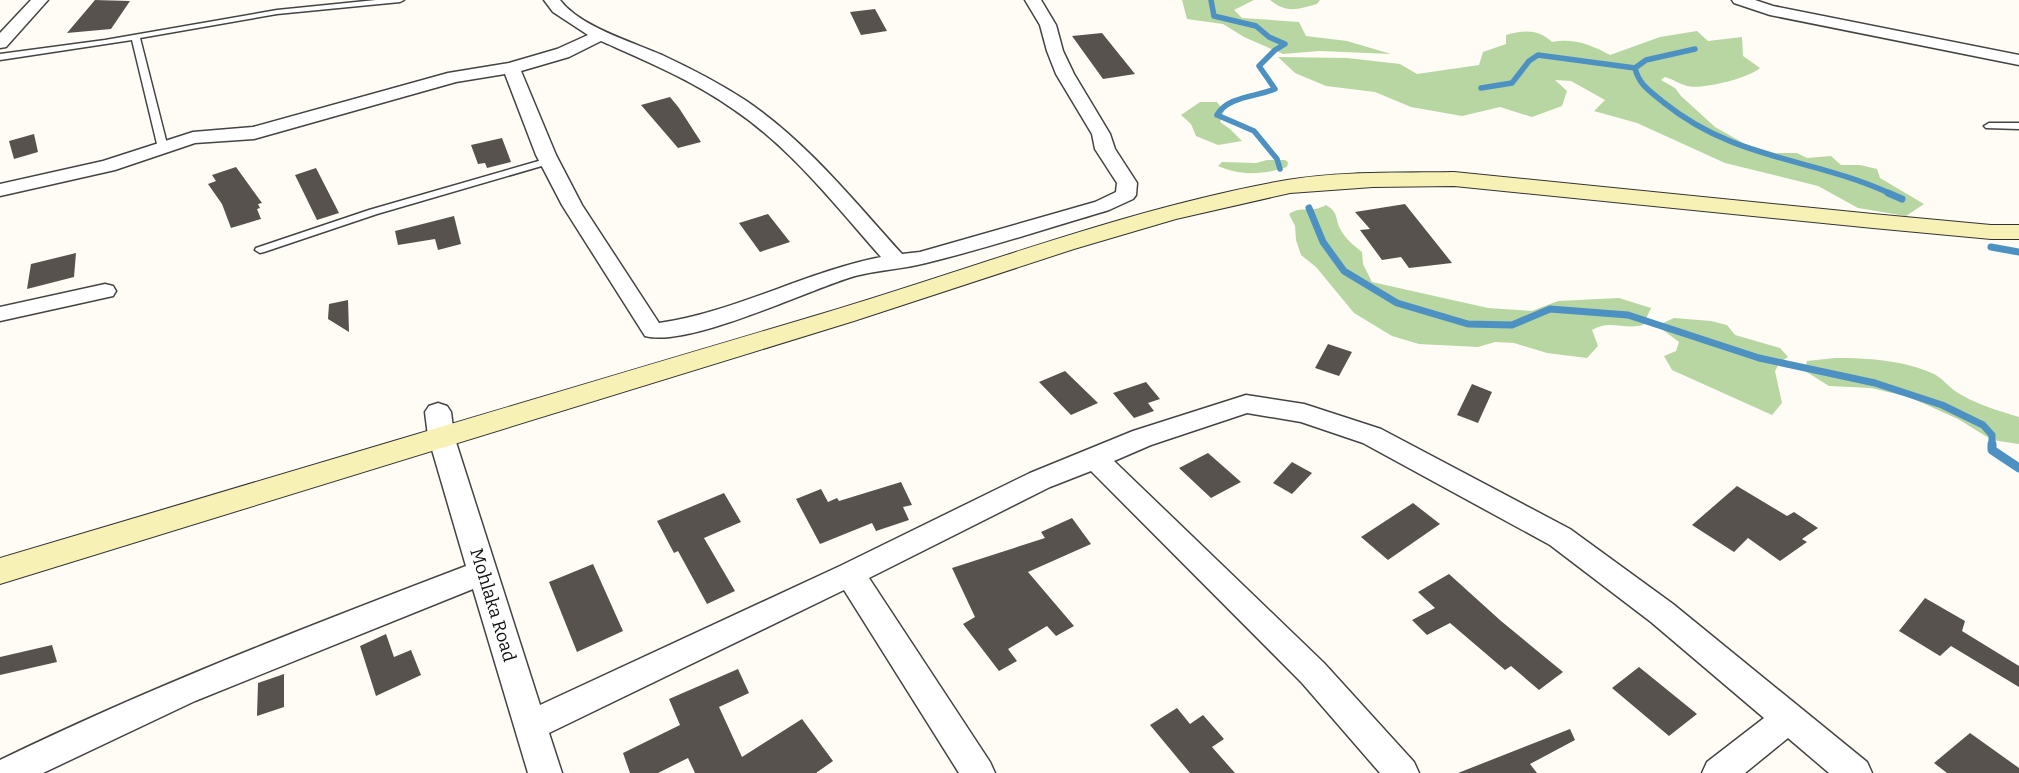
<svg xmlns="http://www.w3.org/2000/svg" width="2019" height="773" viewBox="0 0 2019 773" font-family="Bitter,serif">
  <rect width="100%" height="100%" fill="#fefcf5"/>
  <g fill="#b8d6a1">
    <path d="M1182 0H1254L1234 10 1242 18 1299 22 1306 36 1347 41 1391 54 1319 51 1283 54 1244 37 1223 24 1187 19Z"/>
    <path d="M1270 0H1320L1317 4C1298 9 1287 14 1270 0Z"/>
    <path d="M1697 31 1708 41 1742 37 1743 56 1760 68C1749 78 1702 90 1687 86 1679 84 1673 79 1665 77L1661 80 1675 88 1681 96 1715 127 1745 144 1775 153H1797L1807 158 1831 156 1841 165H1860L1877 169 1880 178 1924 204 1906 216 1858 208 1818 186 1725 163 1637 123 1594 111 1605 100 1571 81 1555 80 1567 91 1562 106 1532 117 1500 107 1462 116 1411 107 1375 92 1326 86 1295 73 1278 57 1347 58 1400 64 1417 74 1479 65 1483 52 1506 44V35C1524 30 1538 29 1552 42 1574 38 1591 45 1610 55L1660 37Z"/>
    <path d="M1200 102H1217L1224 111 1220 122 1230 129 1242 141 1218 145 1196 136 1191 124 1181 115Z"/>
    <path d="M1267 160H1285L1288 162 1287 167C1263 175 1241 176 1218 166L1222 162 1256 163Z"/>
    <path d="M1326 205C1335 210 1336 215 1338 224 1342 236 1353 245 1362 252L1363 264 1372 282 1488 308 1532 311 1558 301 1619 298 1651 308 1643 325C1622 330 1611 319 1592 330L1598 346 1587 358 1547 353 1514 343 1495 342 1478 347 1419 344 1392 336 1354 313 1316 267 1301 255 1296 240 1295 226 1289 214C1302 205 1310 214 1326 205Z"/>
    <path d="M1674 318 1711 321 1727 325 1735 335 1780 348 1788 357 1780 362 1775 371 1782 403 1772 415 1672 370 1664 356 1676 351 1679 342 1663 330V323Z"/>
    <path d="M1835 358C1868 358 1903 360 1934 374 1942 378 1948 386 1955 391 1974 404 1997 410 2019 417V444L1992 440 1958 419 1909 397 1871 388 1829 386 1805 371 1807 361Z"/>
  </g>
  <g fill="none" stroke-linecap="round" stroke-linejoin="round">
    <g stroke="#4c91c2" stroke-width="5.5">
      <path d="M1211 0 1214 16 1256 26 1269 37 1285 44 1275 50 1259 66 1275 89C1256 97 1228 96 1217 115L1254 131 1277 159 1280 169"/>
      <path d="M1695 49 1646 60 1635 68C1639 85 1650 91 1663 102 1736 161 1811 157 1891 194"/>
      <path d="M1481 88 1512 83 1529 61 1538 55 1635 68"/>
    </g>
    <g stroke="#4c91c2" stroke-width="7">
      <path d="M1888 193 1902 199"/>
      <path d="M1309 208 1323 242 1344 271 1397 303 1468 324 1512 325 1550 309 1628 315 1759 358 1875 383 1942 405 1983 425 1992 435V446"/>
      <path d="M1991 247 2019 252"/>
    </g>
    <path stroke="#4c91c2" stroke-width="9" d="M1992 444V450L2019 468"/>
  </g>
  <g fill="#58524e">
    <path d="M95 0 130 1 111 29 67 33Z"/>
    <path d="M875 9 887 31 861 35 850 12Z"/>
    <path d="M1102 33 1135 74 1103 79 1072 36Z"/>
    <path d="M670 97 679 108 701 142 678 148 641 105Z"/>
    <path d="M34 134 38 152 14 159 9 141Z"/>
    <path d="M502 138 511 162 487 168 485 163 478 164 471 145Z"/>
    <path d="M236 167 262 203 258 204 260 208 257 209 261 219 231 228 222 204 208 184 216 181 212 175Z"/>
    <path d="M316 168 339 213 317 220 295 175Z"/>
    <path d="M1405 204 1452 263 1409 268 1401 257 1382 260 1360 230 1370 229 1355 212Z"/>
    <path d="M768 214 790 242 760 252 739 223Z"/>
    <path d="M454 216 461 244 438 250 435 239 398 245 395 231Z"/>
    <path d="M76 253 74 277 27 289 31 264Z"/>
    <path d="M348 300 349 332 328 319 329 304Z"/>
    <path d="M1328 344 1352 352 1339 376 1315 368Z"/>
    <path d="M1065 371 1098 403 1071 415 1039 382Z"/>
    <path d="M1146 382 1160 399 1148 403 1154 411 1134 418 1113 393Z"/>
    <path d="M1472 384 1492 392 1478 423 1457 415Z"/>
    <path d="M1208 453 1241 482 1211 498 1179 468Z"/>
    <path d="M1292 462 1312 473 1292 494 1273 483Z"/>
    <path d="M901 482 912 505 903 507 909 520 876 531 872 523 820 544 796 499 821 489 828 502 837 498 839 501Z"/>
    <path d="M1737 486 1787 516 1794 512 1818 528 1802 539 1807 542 1780 561 1748 538 1734 552 1692 525Z"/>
    <path d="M724 493 741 522 704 538 735 591 707 604 678 551 674 553 657 521Z"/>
    <path d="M1413 503 1440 524 1388 560 1361 537Z"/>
    <path d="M1072 518 1091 544 1028 572 1074 626 1056 636 1047 626 1008 649 1017 661 999 671 963 624 975 617 952 568 1045 538 1041 532Z"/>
    <path d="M593 564 623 631 577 652 549 582Z"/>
    <path d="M1449 574 1501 621 1563 672 1539 690 1511 666 1505 670 1450 623 1427 635 1412 620 1435 608 1418 592Z"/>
    <path d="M1925 598 1965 621 1962 631 2019 666V687L1951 646 1940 656 1899 631Z"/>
    <path d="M386 634 394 657 411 650 421 675 376 696 360 646Z"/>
    <path d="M52 645 57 662 0 675V657Z"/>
    <path d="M1639 667 1697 714 1669 736 1612 688Z"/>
    <path d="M738 669 749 693 719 707 742 757 802 719 833 761 816 773H695L688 758 658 773H630L623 753 680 725 669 699Z"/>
    <path d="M284 674V707L257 716 258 683Z"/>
    <path d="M1177 708 1190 724 1203 715 1224 739 1212 747 1235 773H1190L1150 725Z"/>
    <path d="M1570 729 1575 740 1530 764 1537 773H1458Z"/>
    <path d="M1970 733 2019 768V773H1947L1934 763Z"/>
  </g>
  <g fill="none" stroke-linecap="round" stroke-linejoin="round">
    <g stroke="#444" stroke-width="3">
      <g id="service">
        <path d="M376 0H404L400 2 277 14 140 38 168 148 163 151 158 148 132 40 0 60V54L105 40 277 10Z"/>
        <path d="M1989 123H2019V129L1986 128 1984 126Z"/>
        <path d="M549 158 552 159V163L377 214 264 252 260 253 255 250 256 248 369 210Z"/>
      </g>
    </g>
    <g stroke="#444" stroke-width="3">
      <g id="minor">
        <path d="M31 0H48L6 47 0 48V33Z"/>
        <path d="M544 0H560C579 26 632 42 662 55 690 68 719 83 745 100 806 141 853 200 902 254L920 252 1095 202 1116 192 1117 183 1095 149 1092 134 1056 74 1047 51 1040 25 1025 0H1041L1056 25 1063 51 1074 74 1110 134 1115 149 1137 183 1136 195 1133 199 1109 210C1048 228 988 248 926 263 903 269 879 270 855 276 807 290 689 348 645 336L562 205 536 155 505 74 456 82 254 139 195 143 115 170 0 196V184L103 161 193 132 253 127 448 73 509 63 557 49 588 35 553 12ZM601 41C646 61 692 80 733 109 791 148 835 205 881 257 805 272 736 312 659 323L582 205 556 155 521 71 569 57Z"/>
        <path d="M1732 0H1755L1773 6 2019 55V65L1770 15 1734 3Z"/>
        <path d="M105 284 113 286 116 291 113 296 0 321V307Z"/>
        <path d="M1246 395 1304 404 1381 429 1570 529 1673 604 1867 762 1872 773H1829L1788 738 1745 773H1702L1707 762 1764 718 1651 622 1550 545 1363 443 1301 422 1247 413 1151 445 1114 461 1324 663 1414 762 1419 773H1380L1302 683 1091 471 1050 487 869 578 990 762 995 773H959L844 590 549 733 562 773H528L473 589 195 701 43 773H0V760C152 686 309 626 466 566L428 436 425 412 429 406 438 403 447 406 451 412 454 436 540 705 840 566 1030 473 1133 431Z"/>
      </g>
    </g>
    <g stroke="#333" stroke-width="2">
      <path id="secondary" d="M1454 172 1873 214 1991 225H2019V239H1991L1873 228 1454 186 1373 187 1290 193 1176 219 1074 249 854 321 0 584V558C274 477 547 395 821 314 976 268 1128 208 1287 180 1340 171 1401 173 1454 172Z"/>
    </g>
    <use href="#service" fill="#fff" fill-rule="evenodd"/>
    <use href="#minor" fill="#fff" fill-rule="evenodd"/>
    <use href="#secondary" fill="#f8f1b6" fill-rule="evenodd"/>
  </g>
  <g text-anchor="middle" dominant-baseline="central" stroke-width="5" stroke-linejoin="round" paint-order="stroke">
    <g font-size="18" fill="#111" stroke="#fff">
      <text transform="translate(493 605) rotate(73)">Mohlaka Road</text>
    </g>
  </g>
</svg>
